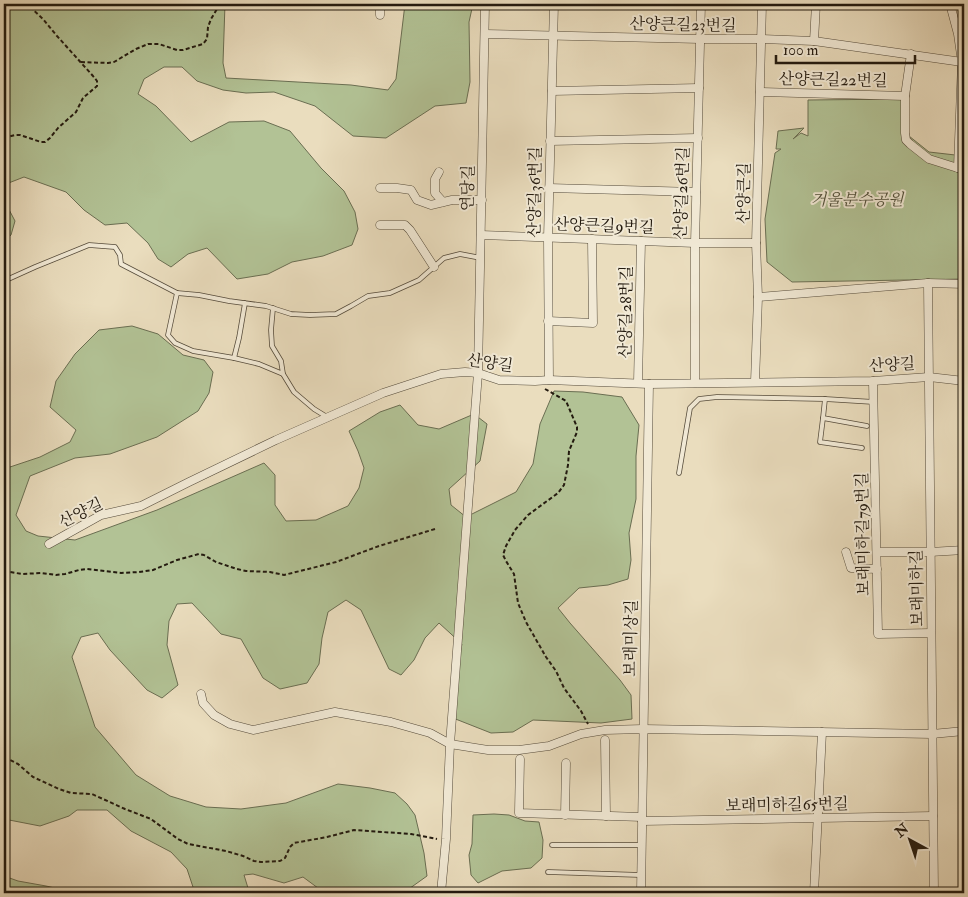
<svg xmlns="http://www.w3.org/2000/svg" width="968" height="897" viewBox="0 0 968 897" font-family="'IM FELL Double Pica','Noto Serif KR',serif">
  <rect width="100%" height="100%" fill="#eaddbe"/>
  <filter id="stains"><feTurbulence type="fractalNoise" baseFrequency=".004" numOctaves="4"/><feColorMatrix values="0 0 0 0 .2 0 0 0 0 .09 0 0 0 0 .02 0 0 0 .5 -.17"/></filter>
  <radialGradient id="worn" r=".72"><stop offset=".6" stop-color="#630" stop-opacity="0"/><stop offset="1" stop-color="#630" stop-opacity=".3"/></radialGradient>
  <g fill="#b2c295" stroke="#6a6e52">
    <path d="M4 4H225L223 63 226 78 351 85 388 90 396 79 405 4H473L469 22 470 82 466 103 435 106 386 138 353 136 315 106 274 92 246 93 223 90 197 81 182 67H164L144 79 138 94 156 106 191 142 229 122 264 121 290 131 321 168 344 191 355 212 358 229 352 245 323 256 292 262 268 274 237 279 207 248 188 254 171 267 158 259 148 243 127 223 105 225 84 210 66 192 24 177 6 184 5 202 15 221 11 235 4 241Z"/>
    <path d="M904 99 909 136 929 152 964 156V279L792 282 767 262 765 219 775 153 781 149H776L778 131 804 128 793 139 801 133 808 136V100Z"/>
    <path d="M132 326 158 334 183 355 204 360 213 372 209 393 198 411 157 437 110 454 75 458 30 476 16 515 26 531 38 536 75 540 157 510 264 463 275 475V505L286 521 316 520 348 506 359 488 364 468 358 451 349 431 380 412 400 405 418 425 439 429 474 414 487 424 480 461 449 489 451 505 466 517 516 492 533 464 540 424 554 391 583 392 622 397 639 425 636 456V499L629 533 631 560 628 579 608 585 579 588 558 608 570 623 620 680 631 695 632 719 601 723 533 720 513 732 491 733 453 718 457 667 462 644 439 623 425 638 414 660 401 675 389 669 361 610 346 600 328 612 322 638 319 664 307 683 280 689 263 678 241 639 221 634 192 603 177 604 169 621 167 645 178 685 162 698 147 690 110 650 98 633 81 637 72 657 95 727 136 775 170 796 206 807 241 809 286 803 338 784 370 788 395 793 407 804 415 815 424 853 427 876 406 891H375L358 889 344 893H329L322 891 303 877 284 883 253 874 244 875 248 888 249 893H195L187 869 171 852 131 831 107 810H77L69 816 40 826 4 819V469L40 457 70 442 76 430 50 407 56 381 75 354 99 330Z"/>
    <path d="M494 814 509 815 525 821 539 822 543 840 542 858 531 868 502 871 478 883 471 875 469 855 472 844 473 815Z"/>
    <path d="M4 876 18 881 46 886 77 893H4Z"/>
  </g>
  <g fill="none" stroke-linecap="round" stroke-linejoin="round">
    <g stroke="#554b3b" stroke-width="5.5">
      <g id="service">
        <path d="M4 281 35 267 89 245 115 247 120 255 121 264 177 293"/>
        <path d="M245 303 239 338 234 358 193 351 175 343 168 335 177 293 199 295 229 301 266 306 291 314 310 315 336 314 351 306 368 296 390 293 419 280 444 258 460 254 481 258"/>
        <path d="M234 358 259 364 283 374 281 361 272 346 271 330 273 308"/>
        <path d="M283 374 294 392 314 409 327 417"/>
        <path d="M823 418 820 442 862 448"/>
        <path d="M867 426 823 418 825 399 874 402"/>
        <path d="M679 473 690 408 699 399 717 397 825 399"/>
        <path d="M552 845H641"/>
        <path d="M548 872 641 875"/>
      </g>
    </g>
    <g stroke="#554b3b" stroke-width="9">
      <g id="minor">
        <path d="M380 4V15"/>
        <path d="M950 4 958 34 962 62 958 168"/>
        <path d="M485 34 700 39H761L814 41 962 62"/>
        <path d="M814 41 816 4"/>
        <path d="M911 54 905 96V133L906 140 910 144 929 159 964 170"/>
        <path d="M552 91 699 88"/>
        <path d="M760 92 905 96"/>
        <path d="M550 141 698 138"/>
        <path d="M439 172 435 179V193L443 202"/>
        <path d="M380 188H397L411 190 417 200 431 205 452 200H482"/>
        <path d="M549 188 696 192"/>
        <path d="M380 225H405L410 230 434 267"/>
        <path d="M481 235 695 243H756"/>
        <path d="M928 283 934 893"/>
        <path d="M758 297 928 283 964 284"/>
        <path d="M548 321 593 323 592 239"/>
        <path d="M549 380 548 238 554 4"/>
        <path d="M873 381 878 634 931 633"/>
        <path d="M755 382 758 297 756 243 762 4"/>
        <path d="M638 383 641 241"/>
        <path d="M695 383V243L701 4"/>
        <path d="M49 544 101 515 141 506 189 482 276 440 383 393 441 374 465 372 478 373 499 380 535 381 549 380 649 384 873 381 929 377 964 381"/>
        <path d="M846 552 851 568 877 569"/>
        <path d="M877 552H930L964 550"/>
        <path d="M201 694 203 703 214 715 230 724 253 730 335 712 391 722 430 733 450 744 488 750H519L549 746 581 734 605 730 643 729 932 734 964 731"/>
        <path d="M605 740 606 816"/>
        <path d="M520 759 519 813 642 817"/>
        <path d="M565 815 566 763"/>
        <path d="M642 821 933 816"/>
        <path d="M441 893 446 839 450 744 478 373 485 4"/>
        <path d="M641 893 649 384"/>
        <path d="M814 893 822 732"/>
      </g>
    </g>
    <g stroke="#231a0f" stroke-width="2" stroke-dasharray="4 2.5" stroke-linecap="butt">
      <path d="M4 6 11 7 19 4"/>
      <path d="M81 62 108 63 114 62 136 49 148 44H159L177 50H183L203 44 207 39 208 27 211 19 220 4"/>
      <path d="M4 138 15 135H20L41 142H45L50 138 58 128 76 112 83 98 97 86V81L93 76 57 36 43 19 27 4"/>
      <path d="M545 389 566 401 577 427V432L569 451 568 465 564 485 558 493 528 515 515 530 506 546 503 555 506 561 514 574 518 603 526 622 546 657 556 671 564 688 581 711 588 724"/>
      <path d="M4 571 22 574 41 573 56 575 65 574 79 570 87 569 121 573 139 572 153 570 177 560 199 554 204 555 216 562 237 569 246 571 270 572 284 575 336 562 379 546 435 529"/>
      <path d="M4 759 10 760 18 764 33 777 59 789 71 793 92 794 125 809 151 819 178 839 188 844 226 851 243 856 254 861 261 862 280 861 285 858 290 847 294 843 327 837 354 830 411 834 437 839"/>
    </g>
    <use href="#service" stroke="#f1e9d5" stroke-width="4"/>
    <use href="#minor" stroke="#f1e9d5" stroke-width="8"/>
  </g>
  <g text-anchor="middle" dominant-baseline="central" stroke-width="4" stroke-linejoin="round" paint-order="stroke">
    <g font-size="16" fill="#231a0f" stroke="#f1e9d5">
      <text transform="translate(683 25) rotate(1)">산양큰길23번길</text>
      <text transform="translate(833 80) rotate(1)">산양큰길22번길</text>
      <text transform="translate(468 188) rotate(-89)">연당길</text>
      <text transform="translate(535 192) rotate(-89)">산양길36번길</text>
      <text transform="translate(682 193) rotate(-88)">산양길26번길</text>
      <text transform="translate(744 193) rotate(-89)">산양큰길</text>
      <text transform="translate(604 226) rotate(2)">산양큰길9번길</text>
      <text transform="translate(626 312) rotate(-89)">산양길28번길</text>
      <text transform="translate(490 363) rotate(8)">산양길</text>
      <text transform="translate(892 365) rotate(-3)">산양길</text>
      <text transform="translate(81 513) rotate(-26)">산양길</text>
      <text transform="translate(863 534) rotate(-91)">보래미하길79번길</text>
      <text transform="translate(917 588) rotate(-91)">보래미하길</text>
      <text transform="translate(631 638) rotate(-89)">보래미상길</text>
      <text transform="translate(787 805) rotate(-1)">보래미하길65번길</text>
    </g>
    <g font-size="16" font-style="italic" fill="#4e4c37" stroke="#f1e9d5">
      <text x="857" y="200">거울분수공원</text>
    </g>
  </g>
  <rect width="968" height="897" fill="none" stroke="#eaddbe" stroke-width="20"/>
  <rect x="5" y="5" width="958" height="887" fill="none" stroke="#231a0f" stroke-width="2.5"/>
  <rect x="10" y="10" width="948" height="877" fill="none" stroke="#231a0f"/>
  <g transform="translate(910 840) rotate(320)" stroke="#f1e9d5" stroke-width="4" paint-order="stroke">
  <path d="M0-4L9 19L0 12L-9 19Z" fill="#231a0f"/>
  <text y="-8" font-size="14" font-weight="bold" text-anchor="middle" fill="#231a0f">N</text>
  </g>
  <path d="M776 55v8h139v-8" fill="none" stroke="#231a0f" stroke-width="2.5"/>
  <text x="783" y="55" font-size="15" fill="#231a0f" stroke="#f1e9d5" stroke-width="4" paint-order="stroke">100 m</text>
  <rect width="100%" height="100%" filter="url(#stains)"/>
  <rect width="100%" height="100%" fill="url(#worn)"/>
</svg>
